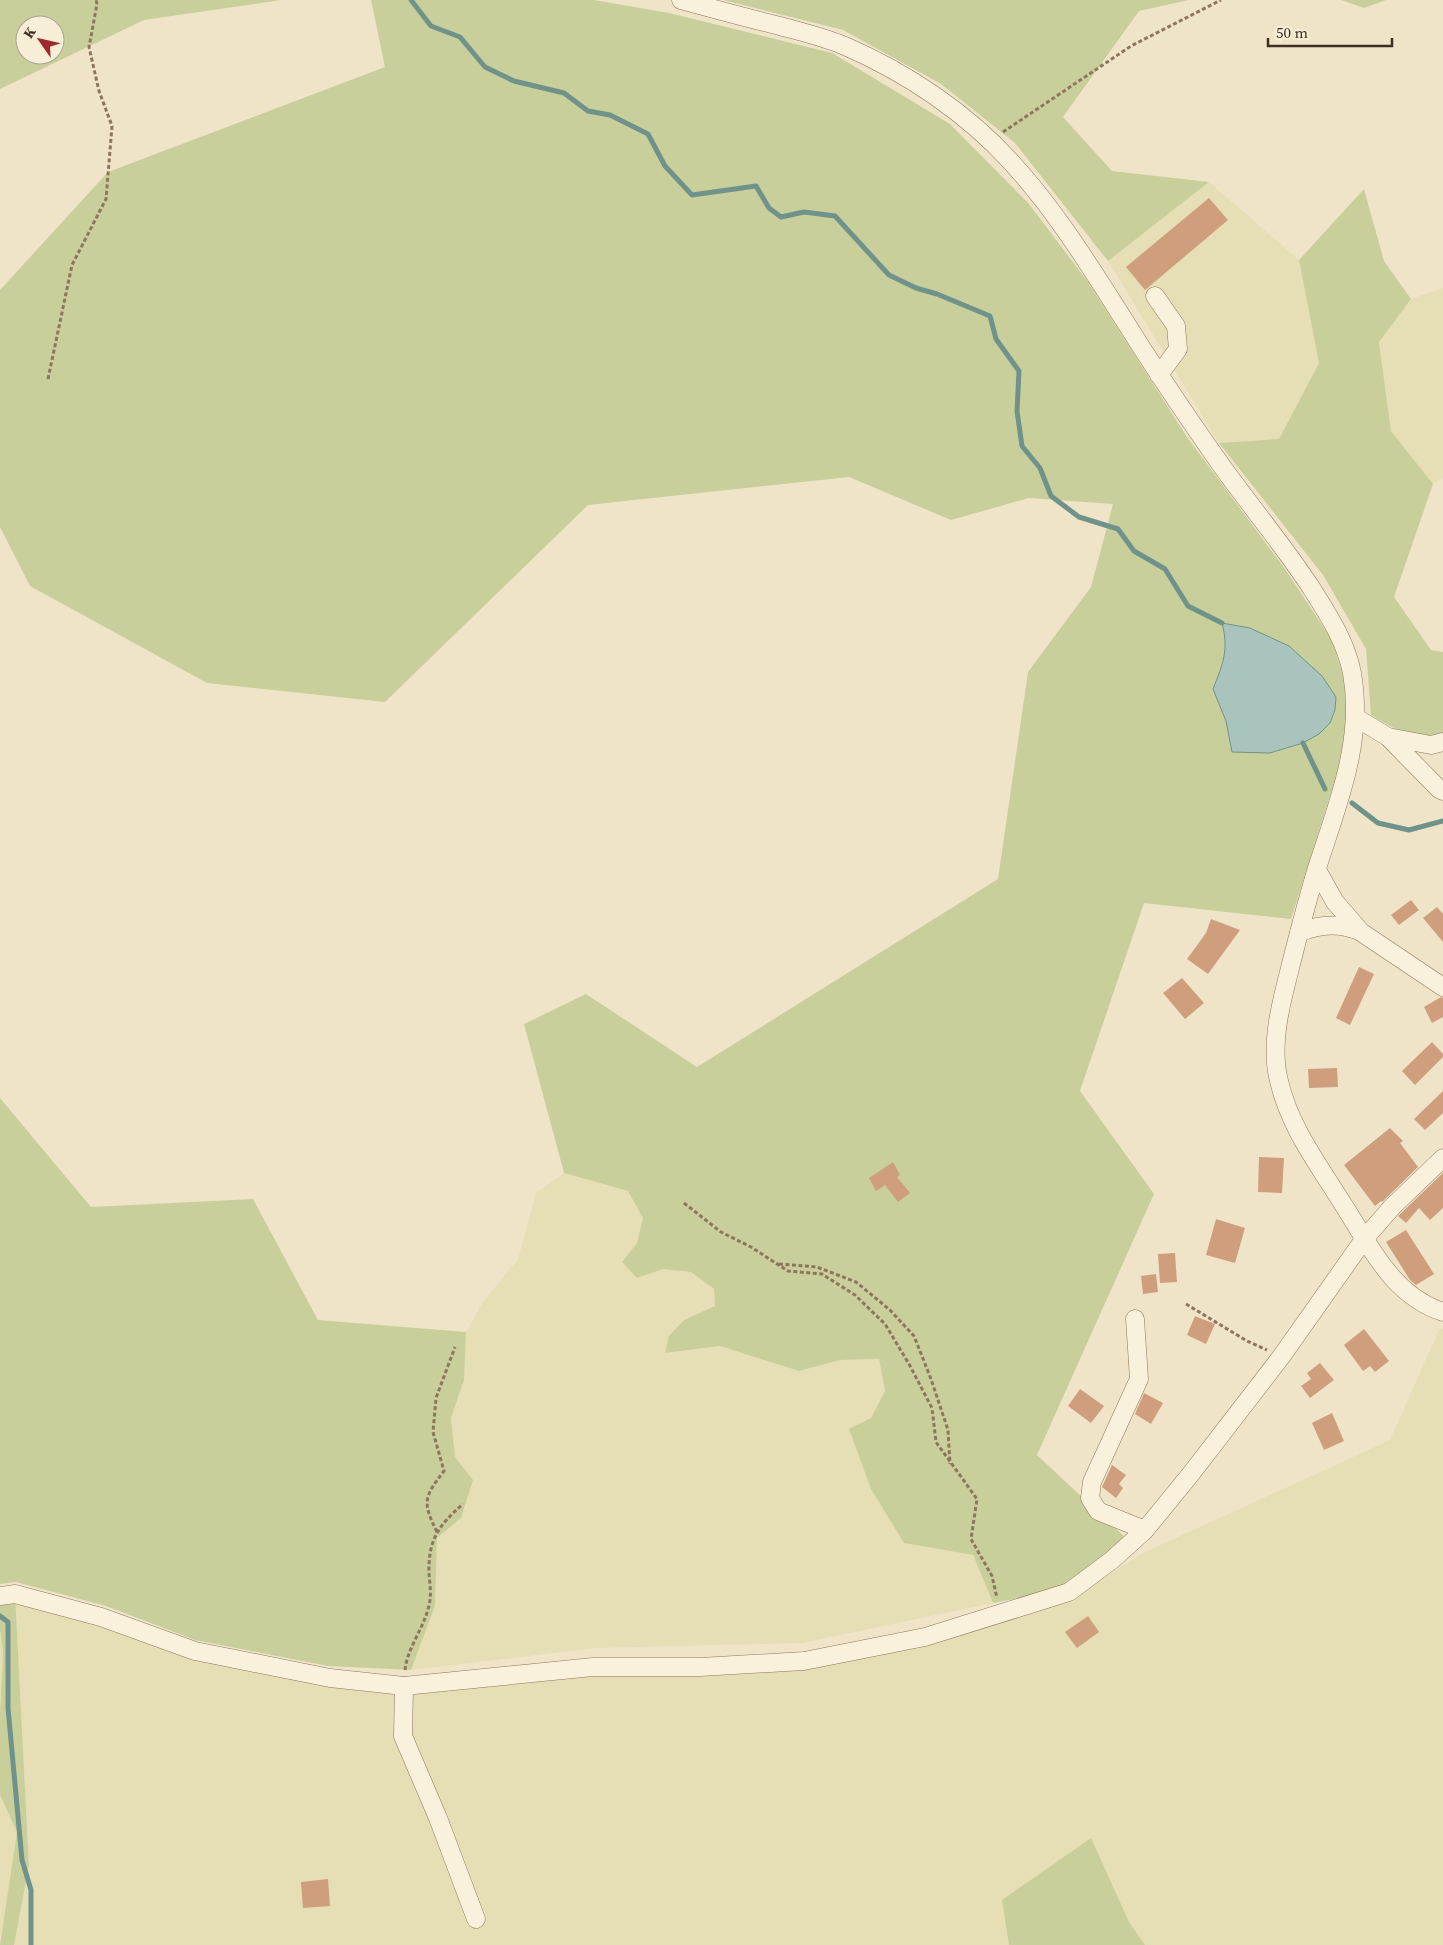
<svg xmlns="http://www.w3.org/2000/svg" width="1443" height="1945" viewBox="0 0 1443 1945" font-family="'Source Serif 4',serif">
  <rect width="100%" height="100%" fill="#f0e4c8"/>
  <g fill="#e6deb5">
    <path d="M1209 182 1299 260 1319 363 1279 439 1219 443 1108 261Z"/>
    <path d="M1443 288V478L1433 484 1391 431 1379 341 1411 299Z"/>
    <path d="M564 1173 628 1191 644 1218 637 1243 622 1262 637 1278 663 1269 691 1272 714 1289 715 1306 684 1320 666 1353 720 1346 799 1371 840 1360 879 1359 885 1391 871 1418 904 1543 973 1555 993 1603 802 1643 595 1648 411 1670 435 1606 437 1538 461 1518 451 1418 464 1380 466 1332 483 1302 518 1259 536 1193Z"/>
    <path d="M1440 1328 1443 1329V1945H1145L1129 1922 1010 1943 1009 1945H14L29 1866 15 1594 195 1651 404 1686 874 1654 932 1644 1029 1613 1078 1594 1143 1553 1390 1440Z"/>
    <path d="M0 1631 3 1652 0 1705Z"/>
    <path d="M0 1795 17 1832 3 1928 0 1937Z"/>
  </g>
  <g fill="#c9cf9b" fill-rule="evenodd">
    <path d="M0 0H281L144 20 0 89ZM25 25H55V55H25Z"/>
    <path d="M371 0H594L669 13 832 53 950 124 1029 204 1088 282 1187 437 1285 569 1332 640 1346 684 1349 736 1291 919 1144 903 1080 1091 1154 1194 1037 1455 1128 1540 1066 1589 993 1603 973 1555 904 1543 871 1489 849 1429 871 1418 885 1391 879 1359 840 1360 799 1371 720 1346 665 1353 669 1336 684 1320 715 1306 714 1289 691 1272 663 1269 637 1278 622 1262 637 1243 643 1218 628 1191 564 1173 524 1024 586 994 697 1067 998 879 1028 672 1091 587 1113 504 1029 498 951 520 849 477 588 505 385 702 207 683 30 586 0 527V290L108 172 385 67Z"/>
    <path d="M723 0H1189L1139 11 1063 117 1112 171 1209 182 1108 261 1015 143 941 84 843 30Z"/>
    <path d="M1341 0H1386L1364 8Z"/>
    <path d="M1364 189 1384 261 1411 299 1379 342 1391 431 1433 484 1394 597 1431 650 1443 652V736C1418 743 1392 728 1371 715L1366 649 1323 575 1219 443 1279 439 1319 363 1299 260Z"/>
    <path d="M0 1098 91 1207 253 1199 318 1320 466 1332 464 1380 451 1418 455 1457 473 1480 461 1518 437 1538 435 1606 411 1670 328 1666 195 1640 106 1606 16 1582 0 1584Z"/>
    <path d="M15 1594 29 1866 14 1945H0L17 1832 0 1795V1713L3 1652 0 1630V1596Z"/>
    <path d="M1091 1838 1129 1922 1145 1945H1009L1002 1900Z"/>
  </g>
  <path fill="#a9c4bc" stroke="#6f938a" d="M1222 623 1250 628 1289 646 1322 676 1336 697 1335 710 1330 723 1319 734 1303 743 1270 753 1232 752 1226 721 1213 689C1223 664 1229 650 1222 623Z"/>
  <g fill="none" stroke-linecap="round" stroke-linejoin="round">
    <g stroke="#6f938a" stroke-width="5">
      <path d="M411 0 431 26 460 37 485 67 514 81 564 93 588 111 610 115 648 134 665 166 692 195 756 186 769 208 781 217 804 212 835 216 889 275 916 288 937 294 990 316 996 339 1019 371 1017 411 1022 446 1040 468 1051 496 1079 517 1118 529 1134 551 1165 569 1188 606 1222 623"/>
      <path d="M1303 743 1325 789"/>
      <path d="M1352 803 1378 823 1409 830 1443 821"/>
      <path d="M0 1616 8 1622V1708L22 1860 31 1890V1945"/>
    </g>
  </g>
  <g fill="#cf9f7d">
    <path d="M1209 198 1228 220 1145 290 1126 267Z"/>
    <path d="M1411 900 1419 910 1399 925 1391 915Z"/>
    <path d="M1437 907 1443 914V942L1423 918Z"/>
    <path d="M1211 919 1240 930 1208 974 1187 959 1206 933Z"/>
    <path d="M1359 967 1374 974 1350 1025 1336 1018Z"/>
    <path d="M1182 978 1204 1003 1185 1019 1163 993Z"/>
    <path d="M1441 997 1443 998V1017L1432 1023 1424 1007Z"/>
    <path d="M1432 1042 1443 1054V1057L1415 1085 1402 1071Z"/>
    <path d="M1337 1068 1338 1087 1309 1088 1308 1069Z"/>
    <path d="M1443 1091V1113L1425 1130 1414 1119Z"/>
    <path d="M1390 1128 1403 1141 1400 1143 1418 1167 1382 1202 1381 1201 1375 1206 1344 1165Z"/>
    <path d="M1259 1157 1284 1158 1282 1193 1258 1192Z"/>
    <path d="M893 1162 900 1175 897 1177 910 1193 898 1202 885 1185 876 1191 869 1178Z"/>
    <path d="M1443 1173V1208L1430 1220 1419 1208 1406 1223 1398 1216Z"/>
    <path d="M1216 1219 1245 1228 1235 1263 1206 1255Z"/>
    <path d="M1406 1230 1434 1274 1416 1285 1410 1280 1386 1242Z"/>
    <path d="M1175 1253 1177 1282 1160 1283 1158 1254Z"/>
    <path d="M1156 1274 1158 1292 1143 1294 1141 1276Z"/>
    <path d="M1195 1316 1215 1324 1206 1344 1187 1335Z"/>
    <path d="M1364 1329 1389 1361 1375 1372 1370 1366 1363 1371 1344 1345Z"/>
    <path d="M1320 1363 1334 1380 1310 1398 1301 1386 1311 1379 1307 1373Z"/>
    <path d="M1080 1389 1104 1406 1091 1423 1068 1406Z"/>
    <path d="M1144 1393 1163 1403 1151 1424 1135 1414Z"/>
    <path d="M1332 1413 1344 1441 1324 1450 1312 1423Z"/>
    <path d="M1112 1465 1126 1475 1119 1484 1123 1488 1116 1498 1102 1487Z"/>
    <path d="M1088 1616 1099 1632 1077 1648 1065 1632Z"/>
    <path d="M328 1879 330 1906 303 1908 301 1882Z"/>
  </g>
  <g fill="none" stroke-linecap="round" stroke-linejoin="round">
    <g stroke="#8d765c" stroke-width="19">
      <g id="minor">
        <path d="M681 0C714 9 747 18 780 26 802 32 824 37 845 46 907 73 967 113 1012 163 1056 211 1091 268 1126 323 1156 371 1188 418 1221 465 1251 507 1284 546 1312 589 1329 616 1346 642 1352 673 1364 740 1338 803 1318 865 1307 900 1298 936 1289 972 1280 1007 1270 1046 1279 1081 1290 1129 1321 1168 1346 1209 1372 1250 1394 1296 1443 1312"/>
        <path d="M1155 296 1176 326 1178 349 1159 375"/>
        <path d="M1355 717 1388 737 1439 789 1443 791"/>
        <path d="M1388 737 1431 745 1443 742"/>
        <path d="M1317 870 1335 902 1361 932 1443 987"/>
        <path d="M1299 933C1319 924 1339 923 1359 931"/>
        <path d="M1135 1319 1139 1379 1092 1482 1090 1498 1098 1511 1145 1530"/>
        <path d="M0 1596 15 1594 101 1617 195 1651 330 1678 404 1686 593 1667H700L804 1661 925 1637 1069 1592 1112 1560 1145 1530 1190 1475 1281 1357 1365 1238 1392 1207 1443 1158"/>
        <path d="M404 1686 403 1736 438 1818 476 1919"/>
      </g>
    </g>
    <g stroke="#8d765c" stroke-width="3" stroke-dasharray="4 2.5" stroke-linecap="butt">
      <path d="M1003 132 1131 46 1221 0"/>
      <path d="M48 379 72 265 106 199 112 126 99 91 89 47 97 4 96 0"/>
      <path d="M684 1203 721 1232 751 1247 788 1271 822 1274 855 1295 885 1324 909 1364 932 1408 936 1442 977 1499 971 1539 992 1576 997 1598"/>
      <path d="M779 1264 817 1267 856 1282 890 1310 914 1336 931 1379 948 1430 950 1464"/>
      <path d="M1186 1304 1247 1341 1267 1350"/>
      <path d="M437 1532C422 1502 424 1497 444 1471L433 1432 436 1398 455 1347"/>
      <path d="M405 1670C407 1649 423 1629 428 1609 432 1597 430 1585 429 1574 428 1540 438 1526 463 1504"/>
    </g>
    <use href="#minor" stroke="#faf1dc" stroke-width="18"/>
  </g>
  <g transform="translate(40 40) rotate(304)"><circle r="24" fill="#f7eed8" stroke="#ada18e"/>
  <path d="M0-4L9 19L0 12L-9 19Z" fill="#9e2a2b"/>
  <text y="-8" font-size="14" font-weight="bold" text-anchor="middle" fill="#3d2e20">K</text>
  </g>
  <path d="M1268 38v8h124v-8" fill="none" stroke="#3d2e20" stroke-width="2.5"/>
  <text x="1276" y="38" font-size="15" fill="#3d2e20" stroke="#f7eed8" stroke-width="4" paint-order="stroke">50 m</text>
</svg>
